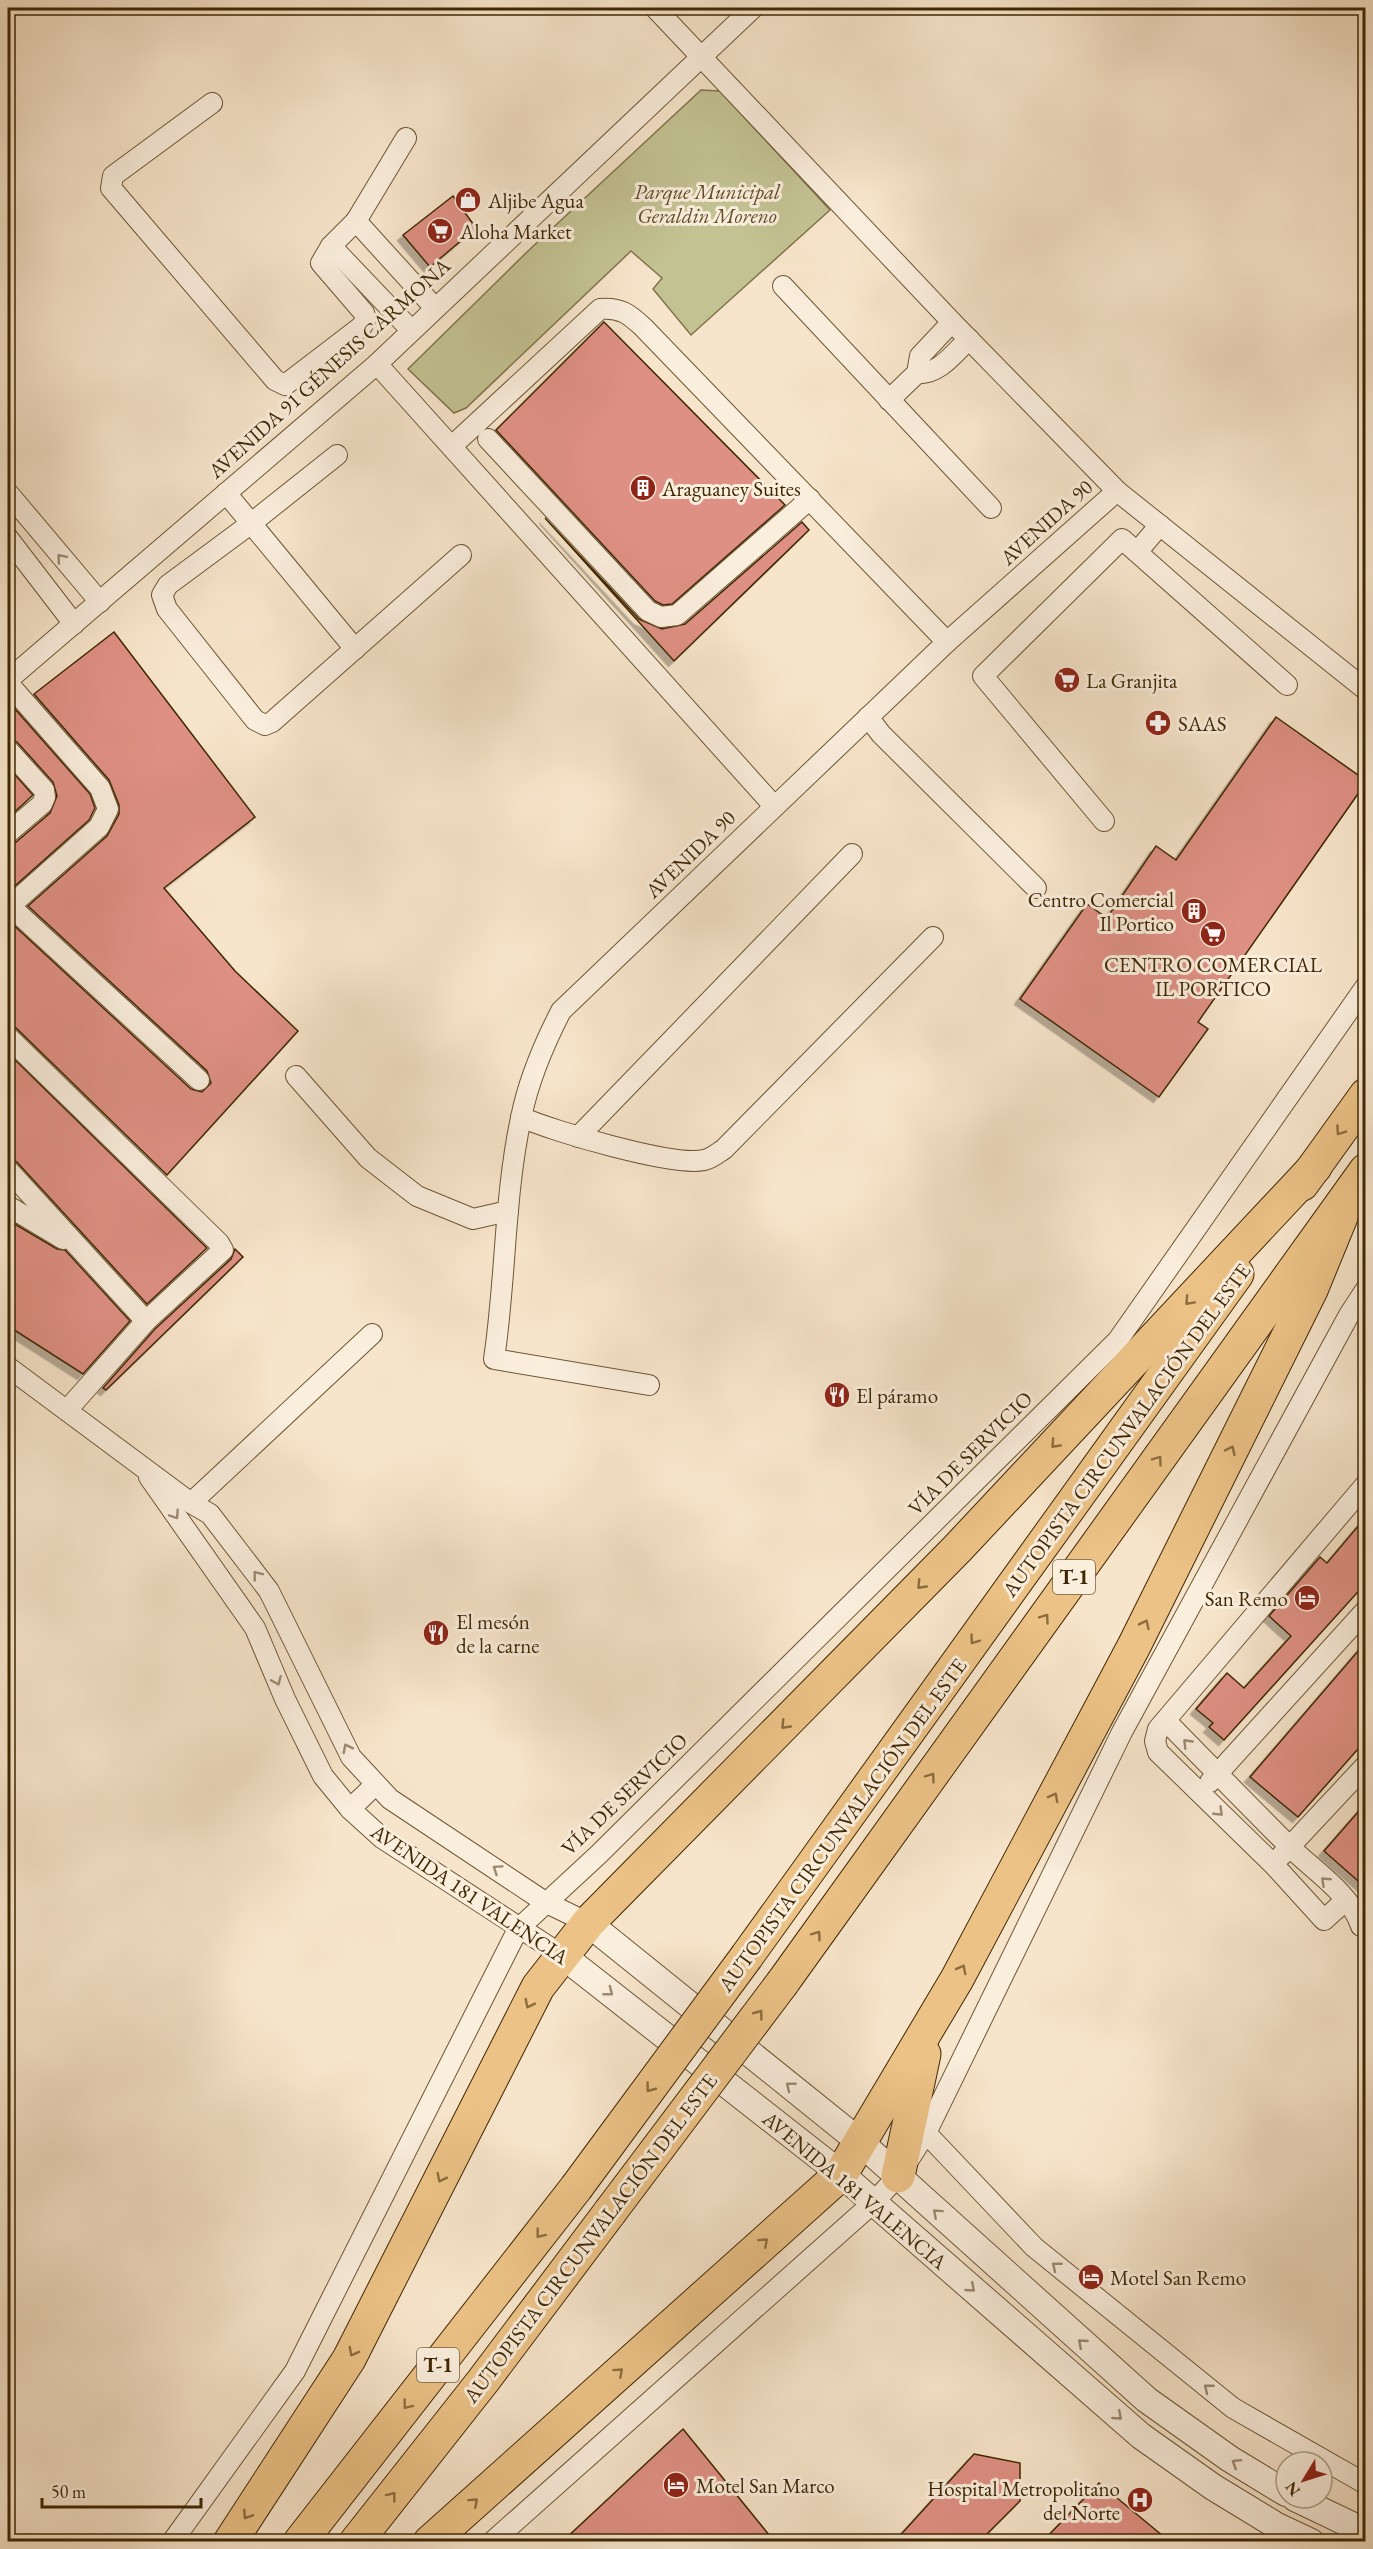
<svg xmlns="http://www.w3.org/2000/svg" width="1373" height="2549" viewBox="0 0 1373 2549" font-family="'EB Garamond',serif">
  <defs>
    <filter id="shadow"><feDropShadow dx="-5.5" dy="5.5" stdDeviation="0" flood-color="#0004"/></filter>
  </defs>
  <rect width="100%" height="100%" fill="#f7e5cb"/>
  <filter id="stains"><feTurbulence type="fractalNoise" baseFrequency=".00333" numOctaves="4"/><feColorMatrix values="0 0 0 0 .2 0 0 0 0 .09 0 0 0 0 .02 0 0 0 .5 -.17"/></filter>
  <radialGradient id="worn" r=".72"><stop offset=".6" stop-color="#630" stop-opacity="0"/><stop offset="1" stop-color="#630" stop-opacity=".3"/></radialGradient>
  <path fill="#c3c293" stroke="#81744b" stroke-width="1.5" d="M701 90 720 91 830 210 691 335 653 289 662 278 631 251 466 408 454 413 408 369 529 250Z"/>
  <g fill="#df9084" stroke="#3f2703" stroke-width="1.5" filter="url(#shadow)">
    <path d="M453 196 476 228 430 267 403 235Z"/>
    <path d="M604 322 785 505 672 604 663 605 655 601 496 430Z"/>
    <path d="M545 518 639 619 662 629 685 624 802 522 809 530 674 661Z"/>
    <path d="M114 632 255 817 164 888 235 971 298 1031 167 1175 16 1028 8 1025V920L191 1089 202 1092 211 1083 207 1071 28 906 107 836 119 814V805L109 780 34 694Z"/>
    <path d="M15 709 90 794 95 808 89 820 8 892V845L16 842 50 813 57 796 53 782 17 742 8 738V714Z"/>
    <path d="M1276 717 1365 780V790L1360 791 1198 1022 1208 1029 1159 1097 1020 999 1087 904 1107 918 1156 846 1176 860Z"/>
    <path d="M8 767 33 795 8 818Z"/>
    <path d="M8 1053 207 1248 147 1304 17 1162 8 1158Z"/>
    <path d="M8 1220 57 1249 65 1250 130 1321 83 1374 8 1326Z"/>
    <path d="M235 1249 243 1257 106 1390 103 1388 155 1329 231 1259Z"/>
    <path d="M1365 1518V1584L1224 1740 1209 1727 1213 1723 1196 1709 1227 1673 1244 1688 1291 1636 1269 1616 1320 1557 1327 1563Z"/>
    <path d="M1365 1643V1741L1298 1817 1250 1777Z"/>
    <path d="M1365 1804V1887L1324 1851Z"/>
    <path d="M683 2429 774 2541H563Z"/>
    <path d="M974 2454 1020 2463V2501L980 2541H895Z"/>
    <path d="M1099 2483 1169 2541H1043Z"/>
  </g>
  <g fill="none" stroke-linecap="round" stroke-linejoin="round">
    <g stroke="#6d5635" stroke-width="22">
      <g id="minor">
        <path d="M655 8 952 322 1117 491 1366 690"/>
        <path d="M212 103 113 176 111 188 275 380 285 385 362 326 366 319 364 313 321 263 331 246 356 221 406 138"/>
        <path d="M356 221 435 308"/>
        <path d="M331 246 411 330"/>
        <path d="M783 286 991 508"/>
        <path d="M377 364 774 806"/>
        <path d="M917 373C939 375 954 353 969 339"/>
        <path d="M889 400 917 373 920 356 952 322"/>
        <path d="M488 439 648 611 661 617 677 615 810 499"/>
        <path d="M452 446 600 309C620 307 629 314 643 327L947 642"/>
        <path d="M337 455 249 525 168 585 162 595 167 609 255 720 265 725 272 722 461 555"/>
        <path d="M8 493 100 602"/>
        <path d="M226 493 355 649"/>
        <path d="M8 538 74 624"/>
        <path d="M1137 552 1160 525"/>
        <path d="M8 680 377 364 753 8"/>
        <path d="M8 683 100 788 108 809 99 827 10 906 199 1080"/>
        <path d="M868 717 881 734 1036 888"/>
        <path d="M8 750 44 790 45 797 42 804 8 833"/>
        <path d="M1104 821 983 676 1122 539 1287 685"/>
        <path d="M8 1037 219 1243 223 1250 146 1321"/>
        <path d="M296 1076 368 1158 417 1196 473 1219 508 1211"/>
        <path d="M521 1117C552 1131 674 1167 704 1160 711 1159 718 1153 724 1149L933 937"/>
        <path d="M578 1137 852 854"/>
        <path d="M8 1170 146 1321 68 1409"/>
        <path d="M8 1206 63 1239"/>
        <path d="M8 1367 191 1503 210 1514 269 1591 351 1757 390 1799 545 1902 588 1923"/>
        <path d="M649 1385 494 1359C506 1280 504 1197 521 1118 528 1082 544 1044 561 1011L947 642 1117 491"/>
        <path d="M149 1477 255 1628 285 1699 323 1776 350 1809 382 1838 563 1956"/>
        <path d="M191 1503 372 1334"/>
        <path d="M1166 1721C1206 1762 1247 1804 1288 1845 1311 1869 1350 1892 1361 1926"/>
        <path d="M1210 1782 1366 1610"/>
        <path d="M350 1809 375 1785"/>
        <path d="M1281 1856 1366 1765"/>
        <path d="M1346 1900 1324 1920 1273 1864 1158 1752 1155 1741 1158 1729 1366 1484"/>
        <path d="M926 2133 1034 2247 1233 2408 1366 2484"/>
        <path d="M172 2542 295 2371 518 1929 598 1855 1118 1340 1366 986"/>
        <path d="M492 2542 873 2203 898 2176 926 2133 1122 1732 1349 1315 1366 1289"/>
      </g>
    </g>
    <g stroke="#6d5635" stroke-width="28">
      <g id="tertiary">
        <path d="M588 1923 860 2142 1147 2400 1230 2459 1286 2493"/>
        <path d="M563 1956 841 2174 1141 2436 1213 2487 1277 2526 1311 2542"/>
        <path d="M1295 2498 1366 2532"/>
      </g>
    </g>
    <g stroke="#3f2703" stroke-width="35">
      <g id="motorway">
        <path d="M1302 1184 1366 1095"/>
        <path d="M747 1956 1237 1274"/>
        <path d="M783 1982 1366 1170"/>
        <path d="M898 2176 924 2054"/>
        <path d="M230 2542 349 2359 538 1987 588 1923 957 1549 1315 1167"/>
        <path d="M300 2542 576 2188"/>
        <path d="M356 2542 483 2381 610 2212"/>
        <path d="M430 2542 841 2174 957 1979 1134 1646 1311 1290 1352 1190"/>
      </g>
    </g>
    <use href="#minor" stroke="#faeedd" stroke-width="20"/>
    <use href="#tertiary" stroke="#faeedd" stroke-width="26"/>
    <use href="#motorway" stroke="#ecc286" stroke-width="33"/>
    <g stroke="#3f2703" stroke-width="35" stroke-linecap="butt">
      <g id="motorway-bridge">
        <path d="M576 2188 747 1956"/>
        <path d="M610 2212 783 1982"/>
      </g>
    </g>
    <use href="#motorway-bridge" stroke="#ecc286" stroke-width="33"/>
  </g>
  <defs><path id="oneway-chevron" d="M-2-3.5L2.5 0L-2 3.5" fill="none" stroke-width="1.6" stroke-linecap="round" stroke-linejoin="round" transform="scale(1.5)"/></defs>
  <g stroke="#9c8a70">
    <use href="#oneway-chevron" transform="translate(61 558) rotate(-130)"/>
    <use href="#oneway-chevron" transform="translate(175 1515) rotate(56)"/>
    <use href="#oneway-chevron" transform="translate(257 1575) rotate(-128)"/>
    <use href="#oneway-chevron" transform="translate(277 1681) rotate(67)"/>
    <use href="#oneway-chevron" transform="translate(1187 1743) rotate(-134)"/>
    <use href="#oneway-chevron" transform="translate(347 1748) rotate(-117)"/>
    <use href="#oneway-chevron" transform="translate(1219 1812) rotate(44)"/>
    <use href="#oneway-chevron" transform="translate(497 1869) rotate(-146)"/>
    <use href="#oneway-chevron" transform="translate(1325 1881) rotate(-137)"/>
    <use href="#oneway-chevron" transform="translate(609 1992) rotate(38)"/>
    <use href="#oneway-chevron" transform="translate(790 2086) rotate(-141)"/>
    <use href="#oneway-chevron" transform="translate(937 2213) rotate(-138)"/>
    <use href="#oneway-chevron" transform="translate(1056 2266) rotate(-141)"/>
    <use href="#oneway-chevron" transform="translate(971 2288) rotate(41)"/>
    <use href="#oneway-chevron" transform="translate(1082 2343) rotate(-139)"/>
    <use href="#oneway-chevron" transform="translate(1208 2388) rotate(-141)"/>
    <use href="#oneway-chevron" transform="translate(1118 2416) rotate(41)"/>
    <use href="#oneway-chevron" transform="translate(1236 2463) rotate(-148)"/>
  </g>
  <g stroke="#8d6d3e">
    <use href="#oneway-chevron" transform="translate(1340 1131) rotate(125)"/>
    <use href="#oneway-chevron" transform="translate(1189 1301) rotate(133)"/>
    <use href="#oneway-chevron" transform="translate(1055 1444) rotate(133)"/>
    <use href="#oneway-chevron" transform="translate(1231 1450) rotate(-64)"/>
    <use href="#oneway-chevron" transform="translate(1158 1460) rotate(-54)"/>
    <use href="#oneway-chevron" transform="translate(921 1585) rotate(134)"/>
    <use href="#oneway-chevron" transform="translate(1045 1618) rotate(-54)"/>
    <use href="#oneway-chevron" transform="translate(1145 1624) rotate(-64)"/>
    <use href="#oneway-chevron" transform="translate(974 1640) rotate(126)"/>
    <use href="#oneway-chevron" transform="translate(785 1725) rotate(134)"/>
    <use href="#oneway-chevron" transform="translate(931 1777) rotate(-54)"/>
    <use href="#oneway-chevron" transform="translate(1054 1797) rotate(-62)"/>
    <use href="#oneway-chevron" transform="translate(817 1935) rotate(-54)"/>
    <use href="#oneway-chevron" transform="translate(962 1969) rotate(-62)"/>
    <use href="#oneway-chevron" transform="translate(529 2004) rotate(117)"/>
    <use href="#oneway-chevron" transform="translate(759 2014) rotate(-53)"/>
    <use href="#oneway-chevron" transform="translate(650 2088) rotate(127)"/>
    <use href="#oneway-chevron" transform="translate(441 2178) rotate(117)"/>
    <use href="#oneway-chevron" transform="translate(540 2234) rotate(128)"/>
    <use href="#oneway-chevron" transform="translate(764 2242) rotate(-42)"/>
    <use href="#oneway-chevron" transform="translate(353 2352) rotate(118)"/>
    <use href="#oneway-chevron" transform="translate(619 2372) rotate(-42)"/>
    <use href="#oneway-chevron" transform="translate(407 2405) rotate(128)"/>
    <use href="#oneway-chevron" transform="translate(392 2496) rotate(-52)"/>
    <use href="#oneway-chevron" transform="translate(474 2502) rotate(-42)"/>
    <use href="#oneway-chevron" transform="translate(247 2515) rotate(123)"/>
  </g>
  <defs>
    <g id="shop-disc" transform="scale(1.35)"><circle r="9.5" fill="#8f2418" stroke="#faeedd"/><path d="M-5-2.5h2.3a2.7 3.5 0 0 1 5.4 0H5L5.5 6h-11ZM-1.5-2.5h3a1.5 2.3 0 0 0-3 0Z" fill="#fff"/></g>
    <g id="supermarket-disc" transform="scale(1.35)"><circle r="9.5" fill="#8f2418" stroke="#faeedd"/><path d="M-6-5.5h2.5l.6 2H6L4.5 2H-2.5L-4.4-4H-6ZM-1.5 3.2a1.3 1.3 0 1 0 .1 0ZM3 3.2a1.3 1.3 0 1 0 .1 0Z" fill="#fff"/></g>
    <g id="building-disc" transform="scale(1.35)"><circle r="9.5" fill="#8f2418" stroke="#faeedd"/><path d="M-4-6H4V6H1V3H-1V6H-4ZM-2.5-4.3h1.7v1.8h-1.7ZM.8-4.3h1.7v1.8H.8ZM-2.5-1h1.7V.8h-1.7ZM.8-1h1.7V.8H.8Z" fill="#fff"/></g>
    <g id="pharmacy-disc" transform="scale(1.35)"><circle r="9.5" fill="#8f2418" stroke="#faeedd"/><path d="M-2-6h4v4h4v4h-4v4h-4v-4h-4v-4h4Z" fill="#fff"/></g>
    <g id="restaurant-disc" transform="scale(1.35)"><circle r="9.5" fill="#8f2418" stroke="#faeedd"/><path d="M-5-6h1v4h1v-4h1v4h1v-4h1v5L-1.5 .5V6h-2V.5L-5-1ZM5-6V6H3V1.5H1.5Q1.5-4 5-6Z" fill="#fff"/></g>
    <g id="hotel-disc" transform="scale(1.35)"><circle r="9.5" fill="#8f2418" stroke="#faeedd"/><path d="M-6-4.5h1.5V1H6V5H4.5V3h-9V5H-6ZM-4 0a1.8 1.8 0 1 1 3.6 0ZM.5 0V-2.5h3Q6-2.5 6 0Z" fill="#fff"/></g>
    <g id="hospital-disc" transform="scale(1.35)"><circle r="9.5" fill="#8f2418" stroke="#faeedd"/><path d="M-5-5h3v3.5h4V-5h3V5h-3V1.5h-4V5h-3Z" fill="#fff"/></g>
  </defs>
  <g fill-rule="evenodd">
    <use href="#shop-disc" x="468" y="200"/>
    <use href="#supermarket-disc" x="440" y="231"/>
    <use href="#building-disc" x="643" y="488"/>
    <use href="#supermarket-disc" x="1067" y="680"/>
    <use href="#pharmacy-disc" x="1158" y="723"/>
    <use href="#building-disc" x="1194" y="911"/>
    <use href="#supermarket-disc" x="1213" y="934"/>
    <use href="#restaurant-disc" x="837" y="1395"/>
    <use href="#hotel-disc" x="1307" y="1598"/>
    <use href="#restaurant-disc" x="436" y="1633"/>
    <use href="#hotel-disc" x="1091" y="2277"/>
    <use href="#hotel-disc" x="676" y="2485"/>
    <use href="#hospital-disc" x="1140" y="2500"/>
  </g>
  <g text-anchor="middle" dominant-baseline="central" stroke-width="6" stroke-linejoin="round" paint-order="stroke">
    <g fill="#faeedd" stroke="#776344" stroke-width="1.5">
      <rect x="1053" y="1560" width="42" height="34" rx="4.5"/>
      <rect x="417" y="2348" width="42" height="34" rx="4.5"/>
    </g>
    <g font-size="20" font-weight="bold" fill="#3f2703">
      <text x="1074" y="1577">T-1</text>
      <text x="438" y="2365">T-1</text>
    </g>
    <g font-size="21" font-style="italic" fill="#604e27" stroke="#faeedd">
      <text x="707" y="191">Parque Municipal<tspan x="707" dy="24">Geraldin Moreno</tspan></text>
    </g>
    <g font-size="21" fill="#3f2703" stroke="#faeedd" text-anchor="start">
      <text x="488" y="200">Aljibe Agua</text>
      <text x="460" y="231">Aloha Market</text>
      <text x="662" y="488">Araguaney Suites</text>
      <text x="1086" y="680">La Granjita</text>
      <text x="1178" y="723">SAAS</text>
      <text x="1174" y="899" text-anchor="end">Centro Comercial<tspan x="1174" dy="24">Il Portico</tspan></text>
      <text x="1213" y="964" text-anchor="middle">CENTRO COMERCIAL<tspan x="1213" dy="24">IL PORTICO</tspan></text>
      <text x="856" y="1395">El páramo</text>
      <text x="1288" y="1598" text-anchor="end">San Remo</text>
      <text x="456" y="1621">El mesón<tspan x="456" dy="24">de la carne</tspan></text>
      <text x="1110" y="2277">Motel San Remo</text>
      <text x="696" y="2485">Motel San Marco</text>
      <text x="1120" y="2488" text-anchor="end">Hospital Metropolitano<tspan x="1120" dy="24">del Norte</tspan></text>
    </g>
    <g font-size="21" fill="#3f2703" stroke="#faeedd">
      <text transform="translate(329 368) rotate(-42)">AVENIDA 91 GÉNESIS CARMONA</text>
      <text transform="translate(1046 522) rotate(-42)">AVENIDA 90</text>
      <text transform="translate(690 854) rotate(-44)">AVENIDA 90</text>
      <text transform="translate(1126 1430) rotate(-54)">AUTOPISTA CIRCUNVALACIÓN DEL ESTE</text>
      <text transform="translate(970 1453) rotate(-45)">VÍA DE SERVICIO</text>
      <text transform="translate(624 1794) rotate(-44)">VÍA DE SERVICIO</text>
      <text transform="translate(842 1825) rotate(-54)">AUTOPISTA CIRCUNVALACIÓN DEL ESTE</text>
      <text transform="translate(470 1894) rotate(34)">AVENIDA 181 VALENCIA</text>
      <text transform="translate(855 2190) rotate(40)">AVENIDA 181 VALENCIA</text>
      <text transform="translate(590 2238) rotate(-53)">AUTOPISTA CIRCUNVALACIÓN DEL ESTE</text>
    </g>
  </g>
  <rect width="1373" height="2549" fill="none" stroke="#f7e5cb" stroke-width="30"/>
  <rect x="9" y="9" width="1355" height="2531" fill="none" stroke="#3f2703" stroke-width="3"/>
  <rect x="15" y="15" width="1343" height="2519" fill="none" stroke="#3f2703" stroke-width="1.5"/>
  <g transform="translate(1304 2480) rotate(232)"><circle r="28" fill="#faeedd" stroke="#af9e86" stroke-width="1.5"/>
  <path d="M0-4.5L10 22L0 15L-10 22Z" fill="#8f2418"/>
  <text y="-9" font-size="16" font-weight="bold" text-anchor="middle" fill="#3f2703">N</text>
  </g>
  <path d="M42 2498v9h159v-9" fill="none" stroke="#3f2703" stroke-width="3"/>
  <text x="51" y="2498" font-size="18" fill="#3f2703" stroke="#faeedd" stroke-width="4.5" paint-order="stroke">50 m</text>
  <rect width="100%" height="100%" filter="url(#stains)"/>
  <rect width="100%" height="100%" fill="url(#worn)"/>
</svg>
